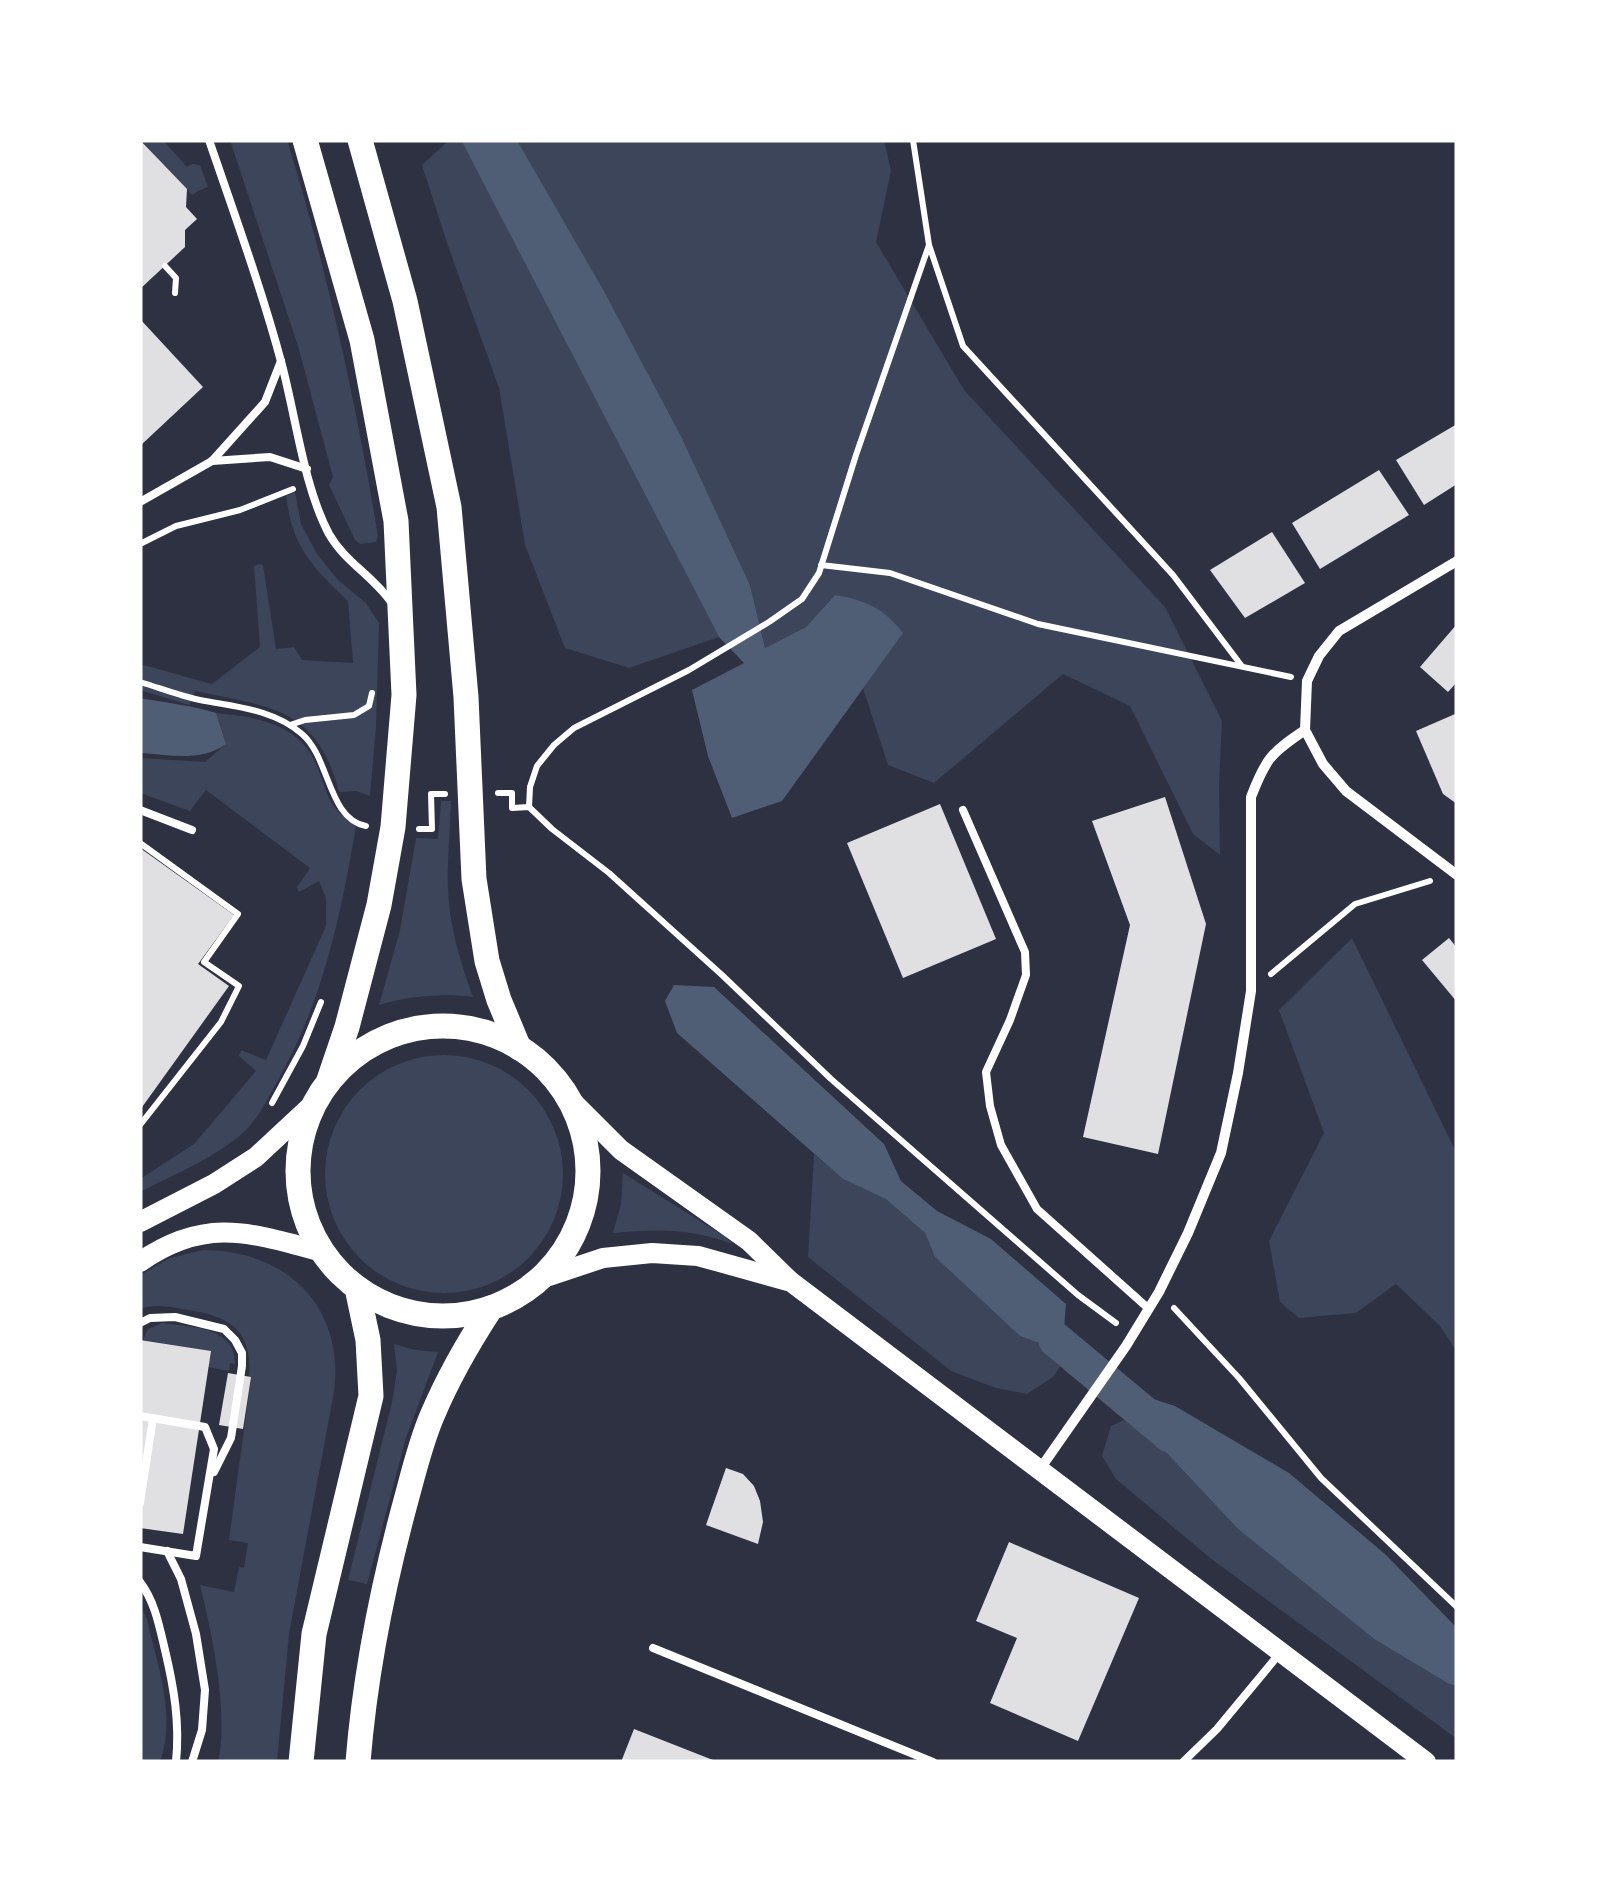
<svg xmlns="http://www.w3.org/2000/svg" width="1597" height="1902" viewBox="0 0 1597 1902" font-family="'Work Sans',sans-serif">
  <rect width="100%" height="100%" fill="#2d3142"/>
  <g fill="#3c4559">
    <path d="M141 140H163L187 167 192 164 200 165 208 187 198 191 192 195Z"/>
    <path d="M230 140H287C327 269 356 402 378 536L376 542 360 544 355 540 329 485 333 477 298 346Z"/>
    <path d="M449 140H461L719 637 629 668 565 648 525 545 499 388 448 246 422 165Z"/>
    <path d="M517 140H884L891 171 876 242 964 390 1165 607 1222 721 1219 784 1220 855 1193 834 1130 706 1063 674 934 783 888 765 863 688 902 633 835 595 806 627 765 648 750 585 681 436 604 291Z"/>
    <path d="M295 492 301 524 317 554 338 580 366 603 379 623 376 727 370 796 356 791 339 792C317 707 270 707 195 691L189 705 140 690V664L212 684 260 647 254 566 259 564 263 565 276 649 294 647 302 660 353 663 348 601C326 580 302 558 293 528 289 518 288 506 286 496Z"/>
    <path d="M216 713C251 716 297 723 314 760 329 791 323 804 356 826 341 915 323 1001 278 1080 268 1098 260 1116 245 1131 215 1158 175 1174 140 1192V1179L194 1144 256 1071 239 1056 241 1050 266 1060 326 926V898L319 881 299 892 297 887 310 868 206 790 190 811 140 793V758L205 762 226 744Z"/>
    <path d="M441 801H451C450 838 445 876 450 912 454 941 463 969 473 997 440 993 410 996 379 1005L400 930 416 838 438 839Z"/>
    <path d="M1352 938 1457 1154V1352L1440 1326 1396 1284 1356 1313 1299 1318 1280 1302 1269 1241 1324 1133 1279 1010Z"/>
    <circle cx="444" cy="1174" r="119"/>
    <path d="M814 1154 843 1179 886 1198 925 1233 935 1257 1020 1336 1039 1343 1060 1367 1053 1377 1027 1394 996 1388 951 1371 808 1257Z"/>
    <path d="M623 1173 724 1236 733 1244C688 1228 659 1229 613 1233L621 1204Z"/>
    <path d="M203 1250C287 1250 345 1307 334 1392L289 1634 277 1762H218C229 1714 212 1633 200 1585L234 1592 239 1567 244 1568 248 1543 229 1540 251 1378 249 1377C253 1331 230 1316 188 1310 171 1307 156 1303 140 1309V1275L170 1258Z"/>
    <path d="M162 1323C189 1327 236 1326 235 1364L230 1363 229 1371 208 1367 210 1351 143 1340 148 1329Z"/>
    <path d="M394 1344 415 1350 438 1352 406 1438 367 1584 348 1580 392 1402 397 1371Z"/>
    <path d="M1132 1416 1238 1529 1374 1639 1449 1684 1457 1686V1739L1210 1558 1116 1479 1102 1456 1111 1426Z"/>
    <path d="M140 1605 147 1619C157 1665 177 1716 160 1762H140Z"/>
  </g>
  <g fill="#4f5d75">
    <path d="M461 140H517L604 291 681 436 750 585 765 648 806 627 835 595C865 600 884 608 903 633L782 801 732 818 708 756 692 690 744 663 719 637Z"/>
    <path d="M140 698C166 703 191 705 216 713L226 744C202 762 169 755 140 753Z"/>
    <path d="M674 985 714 987 884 1144 901 1181 937 1211 991 1239 1066 1304 1064 1329 1039 1343 1020 1336 935 1257 925 1233 886 1199 843 1179 677 1033 665 1001Z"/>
    <path d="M1141 1395 1175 1406 1289 1473 1385 1554 1457 1628V1686L1449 1684 1374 1639 1238 1529 1132 1416Z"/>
  </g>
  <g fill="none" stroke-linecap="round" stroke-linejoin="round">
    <path stroke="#4f5d75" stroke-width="35" d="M1056 1340 1170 1435"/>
  </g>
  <g fill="#e0e0e3">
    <path d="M140 140 187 189 186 207 197 219 185 230V247L140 289Z"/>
    <path d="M140 319 203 387 140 446Z"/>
    <path d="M1457 424V484L1424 505 1396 460Z"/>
    <path d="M1379 470 1409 515 1320 569 1292 523Z"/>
    <path d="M1272 532 1305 583 1245 618 1210 570Z"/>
    <path d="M1457 624V682L1448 692 1420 667Z"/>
    <path d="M1455 714 1457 718V804L1443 794 1416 731Z"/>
    <path d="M1165 797 1206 924 1158 1154 1083 1137 1130 925 1092 821Z"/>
    <path d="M940 804 996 939 903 978 847 843Z"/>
    <path d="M140 848 234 915 198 964 229 986 140 1110Z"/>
    <path d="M1449 938 1457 948V1002L1422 960Z"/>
    <path d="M140 1340 211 1351 183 1534 140 1528Z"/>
    <path d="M228 1373 251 1377 243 1429 219 1425Z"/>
    <path d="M726 1468 743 1474 754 1486 760 1501 763 1522 758 1544 706 1525Z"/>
    <path d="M1009 1542 1139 1598 1078 1741 990 1703 1017 1638 976 1621Z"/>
    <path d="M634 1729 718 1762H621Z"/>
  </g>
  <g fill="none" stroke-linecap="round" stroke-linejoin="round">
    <g stroke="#fff" stroke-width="6">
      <path d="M913 140 929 245"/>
      <path d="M165 266 176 278 175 293"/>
      <path d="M140 544 176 526 240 510 293 489"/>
      <path d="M821 565 890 573 1038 624 1291 677"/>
      <path d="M140 682C160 688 180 696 200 700 235 707 274 709 302 734 330 758 328 819 366 826"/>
      <path d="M290 725 305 720 354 715 369 706 372 693"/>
      <path d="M498 793H512V808L529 807 552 829 609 873 722 975 831 1079 1078 1295 1116 1323"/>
      <path d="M529 807 530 787 537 766 554 745 574 728 689 670 769 622 802 599 819 573 856 455 929 245 963 346 1173 575 1241 665"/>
      <path d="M419 829H432L431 794H445"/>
      <path d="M140 843 238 914 204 962 239 986 221 1022 140 1125"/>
      <path d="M1271 974 1355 904 1430 881"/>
      <path d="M272 1103 303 1046 321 1002"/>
      <path d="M1174 1308 1239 1378 1321 1478 1457 1607"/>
    </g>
    <g stroke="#fff" stroke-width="8">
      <path d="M209 140C234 213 262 290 282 365 296 418 304 487 329 534 345 562 373 576 391 602"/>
      <path d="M212 461 270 457 307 469"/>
      <path d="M140 502 212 461 265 402 281 361"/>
      <path d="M140 810 192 830"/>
      <path d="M963 810 1025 952 1026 975 1010 1020 986 1072 990 1106 1001 1145 1037 1209 1149 1309"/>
      <path d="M140 1323 150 1318 175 1317 224 1329 235 1340 242 1353V1366L231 1438 214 1472"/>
      <path d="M140 1416 205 1427 214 1449 196 1556 140 1547"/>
      <path d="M140 1503 153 1418"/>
      <path d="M167 1551 181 1579 196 1634 205 1690 202 1730 192 1762"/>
      <path d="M140 1582C155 1602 159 1625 165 1650 174 1688 180 1723 176 1762"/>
      <path d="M653 1648 933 1762"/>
      <path d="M1183 1762 1217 1729 1280 1653"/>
    </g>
    <g stroke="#fff" stroke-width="10">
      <path d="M1305 730 1307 681 1319 656 1339 631 1457 561"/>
      <path d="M1305 730 1323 764 1346 791 1457 875"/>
      <path d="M1040 1469 1126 1346 1159 1292 1188 1233 1221 1153 1238 1073 1251 991V797C1266 758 1271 753 1305 730"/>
    </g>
    <g stroke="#fff" stroke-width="20">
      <path d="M569 1098 621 1150 749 1241 790 1281 1426 1762"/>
      <path d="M140 1222 214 1184 256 1157 314 1103"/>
      <path d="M140 1262C206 1216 251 1233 323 1252"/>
      <path d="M540 1279 603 1258 652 1253 698 1256 788 1281"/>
    </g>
    <g stroke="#fff" stroke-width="25">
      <path d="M305 140 362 340 396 521 404 695 393 827 379 905 347 1027 329 1080"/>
      <path d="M360 140 405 301 449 507 466 697 474 879 487 961 499 1000 519 1048"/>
      <circle cx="443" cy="1171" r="145"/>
      <path d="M301 1762 314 1634 371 1396 368 1340 357 1288"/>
      <path d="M358 1762C365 1675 382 1589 405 1504 413 1475 420 1444 432 1416 448 1378 468 1343 491 1308"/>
    </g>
  </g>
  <rect width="1597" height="1902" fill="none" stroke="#ffffff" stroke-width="285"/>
</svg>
